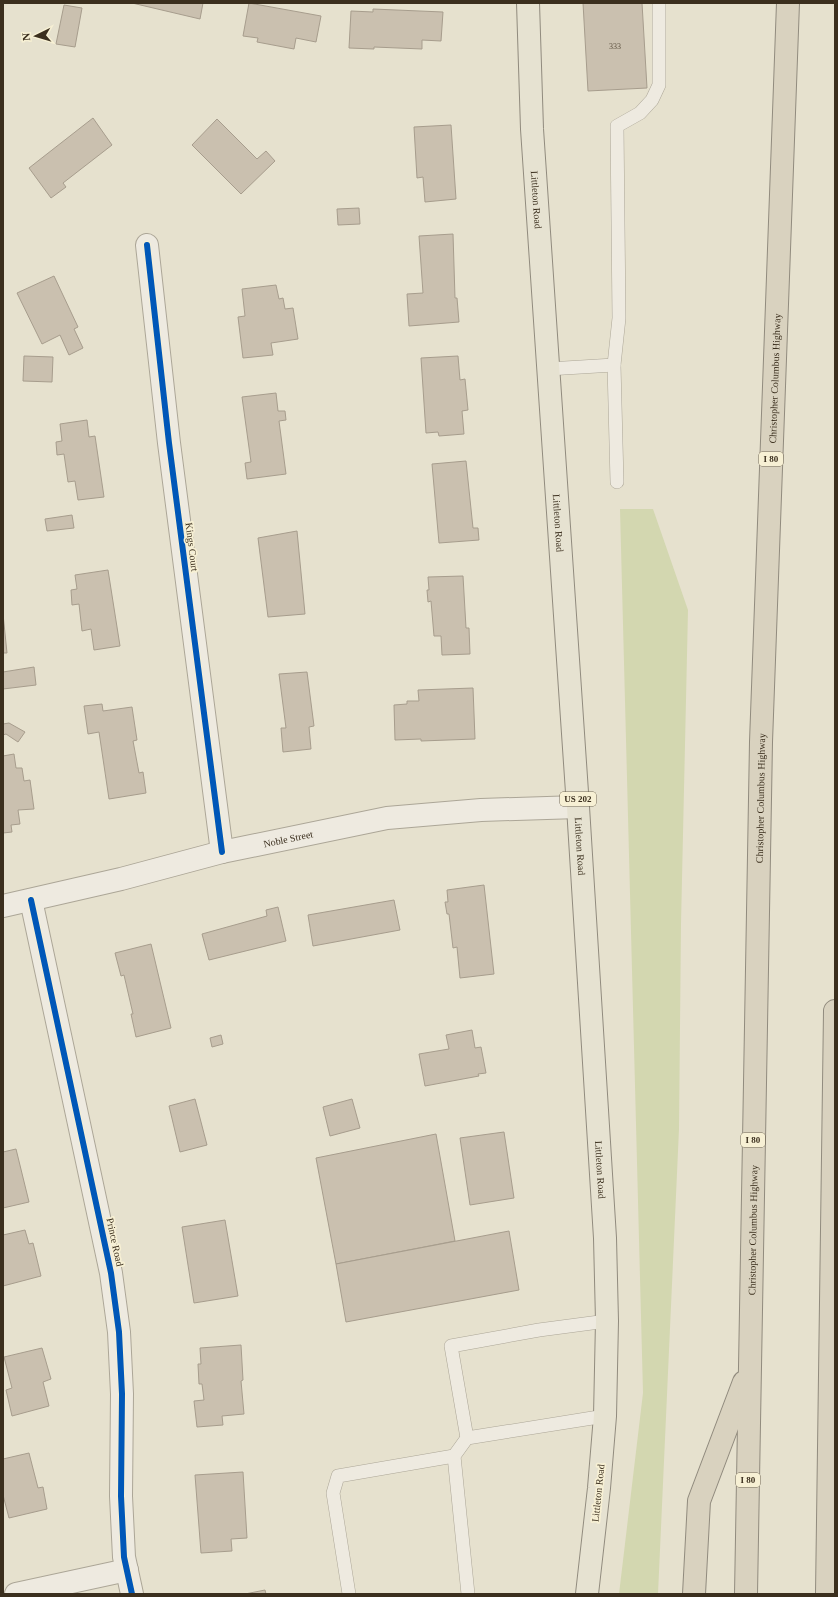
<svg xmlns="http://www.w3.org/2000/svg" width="838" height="1597" viewBox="0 0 838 1597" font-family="'Times New Roman',serif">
  <rect width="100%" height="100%" fill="#e6e1ce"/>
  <path fill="#d3d7b0" d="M620 509H653L688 610 681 924 679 1129 658 1594H619L643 1393Z"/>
  <g fill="#cac0af" stroke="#a79d8d">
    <path d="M132 3H203L200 19Z"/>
    <path d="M249 3 321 16 316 42 296 38 294 49 257 42 258 38 243 36Z"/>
    <path d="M583 3H642L647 88 588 91Z"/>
    <path d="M64 5 82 8 75 47 56 44Z"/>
    <path d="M373 9 443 12 441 41 422 40V49L374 47V49L349 48 351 11 373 12Z"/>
    <path d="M93 118 112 145 63 183 66 187 51 198 29 168Z"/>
    <path d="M217 119 257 159 266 151 275 161 241 194 192 145Z"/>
    <path d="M451 125 456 199 425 202 423 177 417 178 414 127Z"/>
    <path d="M359 208 360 224 338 225 337 209Z"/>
    <path d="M453 234 455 298H457L459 322 409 326 407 294 423 293 419 236Z"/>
    <path d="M54 276 78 327 74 329 83 348 69 355 60 335 42 344 17 293Z"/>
    <path d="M276 285 279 299 283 298 285 309 293 308 298 339 271 343 273 355 243 358 238 317 245 316 242 289Z"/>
    <path d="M24 356 53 357 52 382 23 381Z"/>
    <path d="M458 356 460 380 465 379 468 410 462 411 464 434 439 436 438 432 426 433 421 358Z"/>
    <path d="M276 393 278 411H285L286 420 279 421 286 474 247 479 245 463 251 462 242 397Z"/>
    <path d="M87 420 89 437 95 436 104 497 78 500 75 481 68 482 64 454 57 455 56 442 62 441 60 424Z"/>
    <path d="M466 461 473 528H478L479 540 439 543 432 464Z"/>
    <path d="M72 515 74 528 47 531 45 519Z"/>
    <path d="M297 531 305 614 268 617 258 538Z"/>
    <path d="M108 570 120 646 94 650 91 629 82 631 79 604 72 605 71 590 77 589 75 575Z"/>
    <path d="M463 576 466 628H469L470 654 442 655 441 636H434L431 601 428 602 427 590H429L428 577Z"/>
    <path d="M3 614 7 653H3Z"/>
    <path d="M34 667 36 685 3 689V672Z"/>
    <path d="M307 672 314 726 309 727 311 749 283 752 281 728H286L279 674Z"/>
    <path d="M473 688 475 739 421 741V739L395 740 394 705 407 704V701H419L418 690Z"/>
    <path d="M102 704 103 711 132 707 137 740 133 741 139 773 143 772 146 793 109 799 99 732 88 734 84 706Z"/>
    <path d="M9 723 25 732 18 742 6 734 3 735V724Z"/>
    <path d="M14 754 16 768H22L24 781 30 780 34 809 18 810 20 824 11 825 12 832 3 833V756Z"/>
    <path d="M484 885 494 974 460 978 457 947 453 948 449 914H447L445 902H448L447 890Z"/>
    <path d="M394 900 400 930 313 946 308 915Z"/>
    <path d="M278 907 286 941 209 960 202 934 267 916 266 910Z"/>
    <path d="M151 944 171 1028 136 1037 131 1014H133L124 975 121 976 115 953Z"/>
    <path d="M472 1030 475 1048 481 1047 486 1073 478 1074 479 1076 425 1086 419 1054 449 1049 446 1035Z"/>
    <path d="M221 1035 223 1044 212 1047 210 1038Z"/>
    <path d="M195 1099 207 1145 180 1152 169 1106Z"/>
    <path d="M352 1099 360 1128 330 1136 323 1107Z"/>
    <path d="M504 1132 514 1198 470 1205 460 1138Z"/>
    <path d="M436 1134 455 1241 336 1264 316 1158Z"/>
    <path d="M16 1149 29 1202 3 1208V1152Z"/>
    <path d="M225 1220 238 1296 194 1303 182 1227Z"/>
    <path d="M25 1230 29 1244 33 1243 41 1276 3 1286V1235Z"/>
    <path d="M509 1231 519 1290 346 1322 336 1264Z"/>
    <path d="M241 1345 243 1380 241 1381 244 1414 222 1416 223 1425 197 1427 194 1401 204 1400 202 1384H199L198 1364H201L200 1348Z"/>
    <path d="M42 1348 51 1379 43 1382 49 1406 12 1416 6 1390 12 1388 4 1357Z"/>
    <path d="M29 1453 38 1488 43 1487 47 1509 9 1518 3 1495V1459Z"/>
    <path d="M243 1472 247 1538 231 1539 232 1551 201 1553 195 1475Z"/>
    <path d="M265 1590 266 1594H245Z"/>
  </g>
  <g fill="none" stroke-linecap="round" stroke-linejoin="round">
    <g stroke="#aca697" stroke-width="14">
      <g id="service">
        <path d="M548 369 614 365"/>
        <path d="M617 482 614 365 619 318 617 126 640 113 652 100 659 85V3"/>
        <path d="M605 1416 467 1438 451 1346 539 1330 607 1321"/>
        <path d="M467 1438 454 1456 468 1594"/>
        <path d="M349 1594 333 1493 338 1476 454 1456"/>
      </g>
    </g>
    <g stroke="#aca697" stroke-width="24">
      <g id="minor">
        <path d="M147 245 169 443 222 852"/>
        <path d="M31 900 111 1273 119 1332 122 1394 121 1496 124 1557 132 1594"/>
        <path id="s1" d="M3 906 121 879 222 852 387 818 481 810 578 807"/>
        <path d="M16 1594 127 1570"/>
      </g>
    </g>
    <g stroke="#918b7e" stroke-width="24">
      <g id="primary">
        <path id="s2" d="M528 3 532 129 578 807 605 1238 607 1321 605 1416 599 1488 587 1594"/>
      </g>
    </g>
    <g stroke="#918b7e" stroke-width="24">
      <g id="motorway">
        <path d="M694 1594 699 1501 744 1382"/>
        <path id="s3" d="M746 1594 761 742 788 3"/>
        <path d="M827 1594 835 1011"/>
      </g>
    </g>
    <use href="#service" stroke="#eeeae0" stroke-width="13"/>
    <use href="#minor" stroke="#eeeae0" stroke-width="22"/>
    <use href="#primary" stroke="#e6e2d1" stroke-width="22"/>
    <use href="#motorway" stroke="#d9d2bf" stroke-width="22"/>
    <g stroke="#f7f0d4" stroke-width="8">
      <g id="cycleway">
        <path d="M147 245 169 443 222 852"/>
        <path d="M31 900 111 1273 119 1332 122 1394 121 1496 124 1557 132 1594"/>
      </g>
    </g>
    <use href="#cycleway" stroke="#0057b8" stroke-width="6"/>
  </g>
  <g text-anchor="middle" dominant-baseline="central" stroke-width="3.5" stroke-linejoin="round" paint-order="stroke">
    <g font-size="8" fill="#5f5342">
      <text x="615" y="46">333</text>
    </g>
    <g fill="#f7f0d4" stroke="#736955" stroke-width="1">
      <rect x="759" y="452" width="24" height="14" rx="3"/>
      <rect x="560" y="792" width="36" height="14" rx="3"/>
      <rect x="741" y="1133" width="24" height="14" rx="3"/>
      <rect x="736" y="1473" width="24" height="14" rx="3"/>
    </g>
    <g font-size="9" font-weight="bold" fill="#3b2f1e">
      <text x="771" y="459">I 80</text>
      <text x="578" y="799">US 202</text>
      <text x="753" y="1140">I 80</text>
      <text x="748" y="1480">I 80</text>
    </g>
    <g font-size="10" fill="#3b2f1e" stroke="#f7f0d4">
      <text stroke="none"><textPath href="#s2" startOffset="197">Littleton Road</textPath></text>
      <text stroke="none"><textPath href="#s3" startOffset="1216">Christopher Columbus Highway</textPath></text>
      <text stroke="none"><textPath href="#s2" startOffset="521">Littleton Road</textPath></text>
      <text transform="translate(192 547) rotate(83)">Kings Court</text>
      <text stroke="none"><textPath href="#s3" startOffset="796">Christopher Columbus Highway</textPath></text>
      <text stroke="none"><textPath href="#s1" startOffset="293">Noble Street</textPath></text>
      <text stroke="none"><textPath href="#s2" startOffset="845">Littleton Road</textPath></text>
      <text stroke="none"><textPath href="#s2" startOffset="1169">Littleton Road</textPath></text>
      <text stroke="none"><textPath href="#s3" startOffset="364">Christopher Columbus Highway</textPath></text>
      <text transform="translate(115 1242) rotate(78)">Prince Road</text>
      <text transform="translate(598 1493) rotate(-84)">Littleton Road</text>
    </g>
  </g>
  <rect width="838" height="1597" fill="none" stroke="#3b2f1e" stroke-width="8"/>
  <g transform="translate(36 36) rotate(265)" stroke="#f7f0d4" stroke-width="3" paint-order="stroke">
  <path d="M0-3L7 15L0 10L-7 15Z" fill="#3b2f1e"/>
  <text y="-6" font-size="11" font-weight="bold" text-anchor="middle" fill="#3b2f1e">N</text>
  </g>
</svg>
